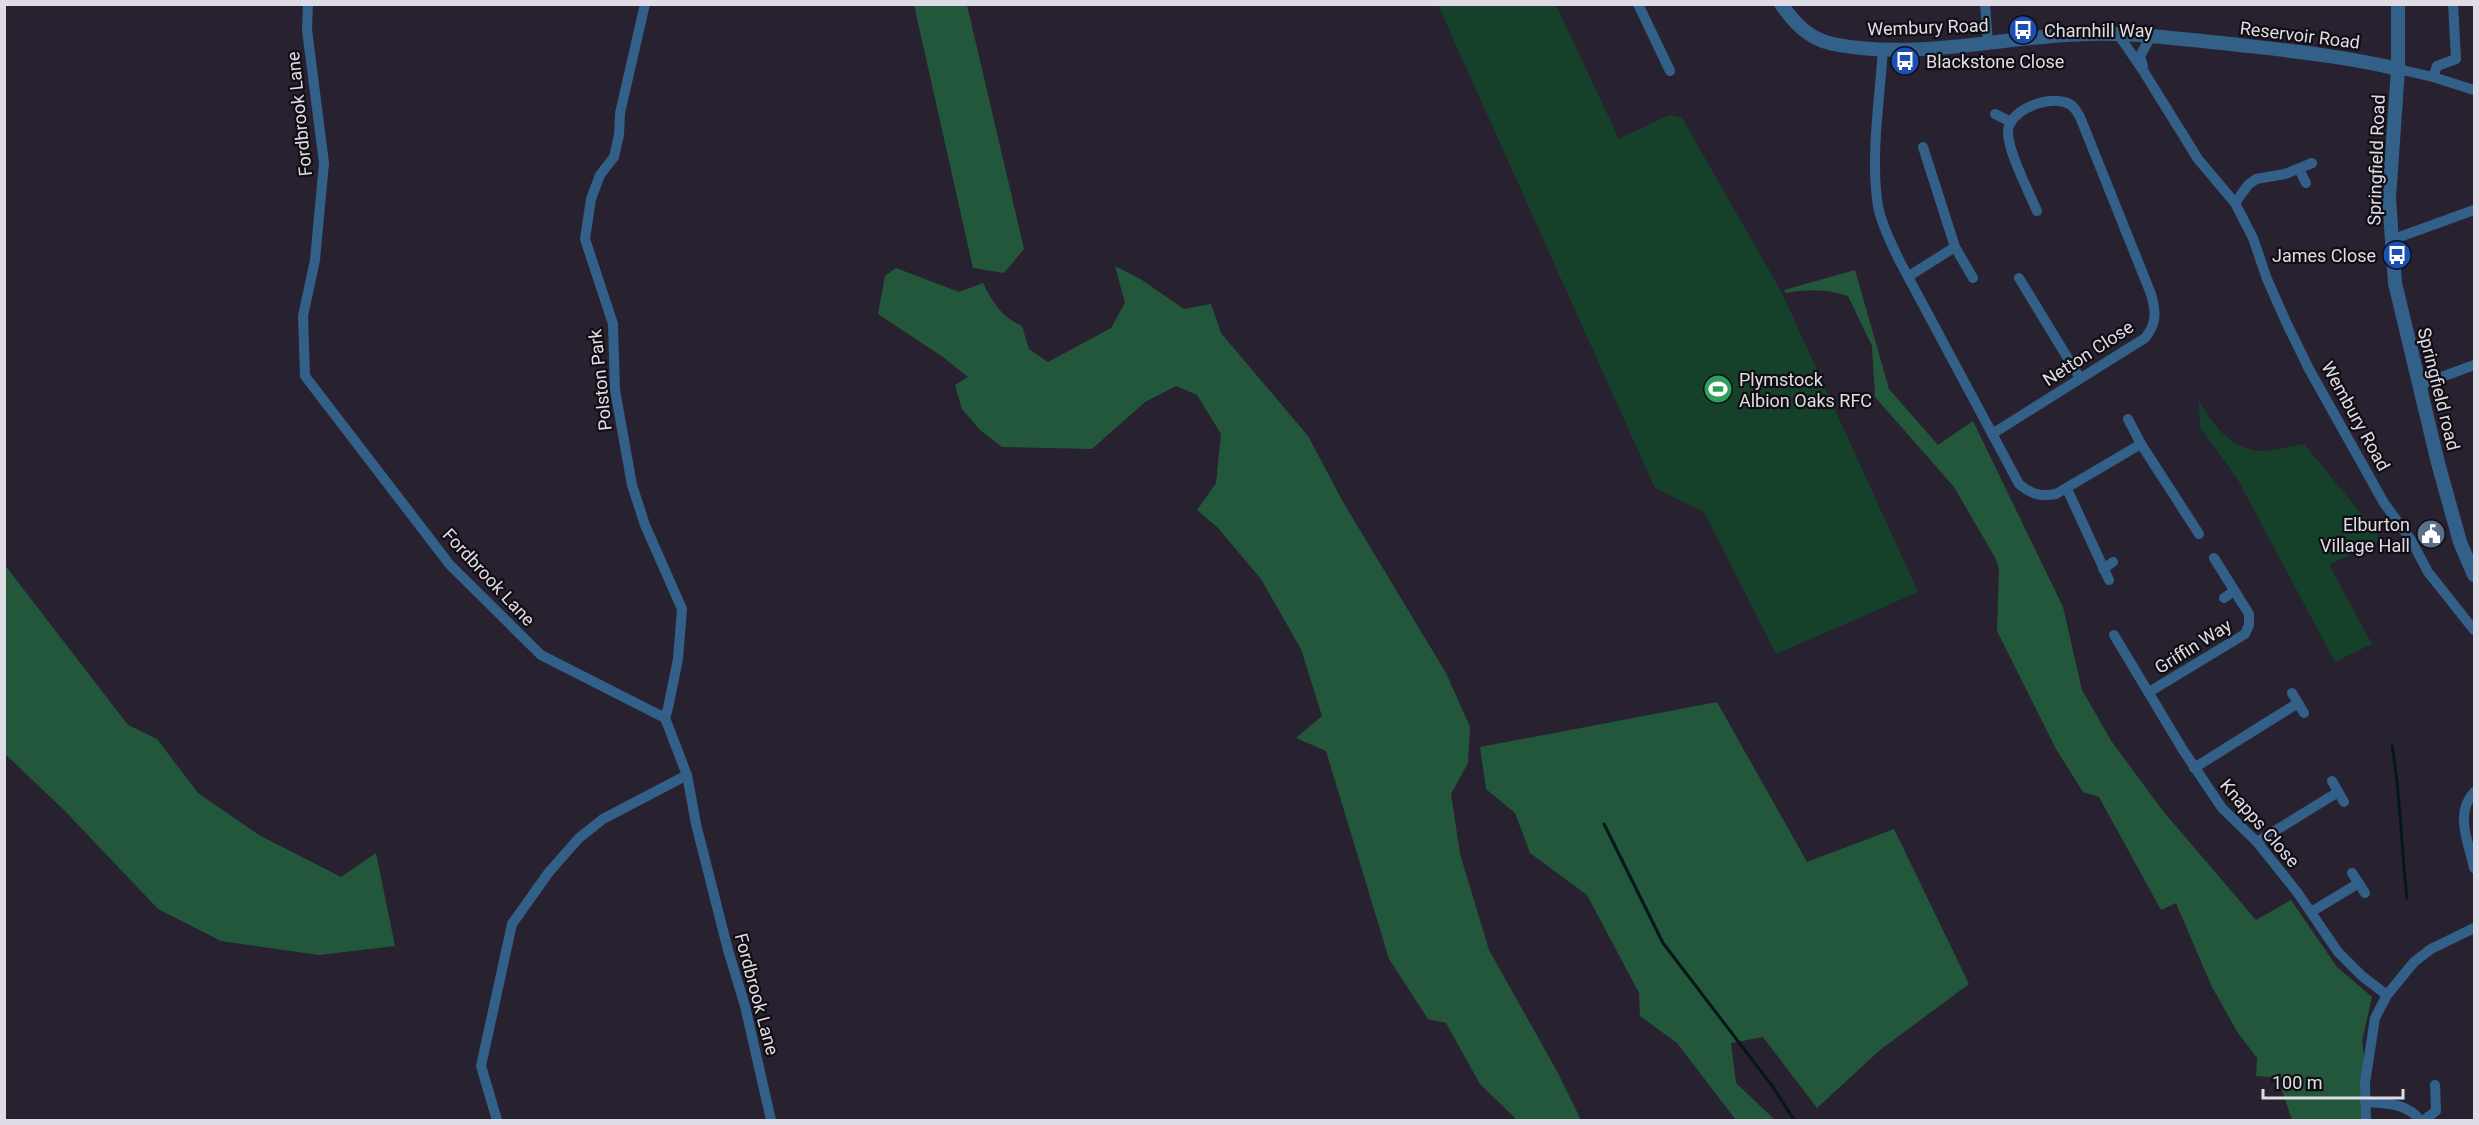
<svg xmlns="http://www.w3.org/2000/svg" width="2479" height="1125" viewBox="0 0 2479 1125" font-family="Roboto,sans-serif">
  <rect width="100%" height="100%" fill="#282230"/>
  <g fill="#15412b">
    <path d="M1438 5H1556L1619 139 1669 115 1682 118 1781 291 1918 592 1776 654 1704 512 1655 488Z"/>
    <path d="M2199 401C2212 424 2232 451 2262 451 2276 450 2290 446 2304 444L2377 533 2380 540 2329 565 2372 644 2335 662 2238 480 2200 427Z"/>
  </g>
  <g fill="#22573c">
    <path d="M914 5H967L1024 249 1004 273 973 268Z"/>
    <path d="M1115 266 1142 280 1184 309 1211 304 1221 333 1308 436 1343 502 1446 673 1470 727 1468 763 1451 794 1460 854 1489 950 1558 1073 1581 1120H1517L1480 1084 1446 1023 1428 1019 1389 959 1326 751 1296 738 1322 716 1301 649 1261 579 1218 528 1197 510 1216 483 1221 434 1197 395 1176 386 1145 402 1092 449 1002 447 980 430 962 409 955 385 968 377 943 357 878 314 885 276 896 268 959 292 983 283C993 303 1001 316 1022 326L1029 349 1048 362 1111 328 1125 303Z"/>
    <path d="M1855 270 1889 389 1938 445 1973 421 2063 607 2082 690 2112 742 2163 811 2256 920 2291 900 2337 967 2372 997 2362 1041 2365 1061 2362 1120H2292L2281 1088 2270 1077 2256 1076 2257 1058 2238 1033 2212 987 2176 903 2161 910 2099 797 2083 792 2056 749 1997 631 1999 569 1996 559 1954 487 1875 397 1872 346 1848 296C1826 289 1808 289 1786 293L1784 290Z"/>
    <path d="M4 564 128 725 157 739 198 793 259 835 341 877 376 853 395 946 319 955 221 941 158 909 64 810 5 754Z"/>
    <path d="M1717 702 1807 862 1894 829 1969 984 1880 1050 1817 1108 1763 1037 1731 1043 1736 1083 1775 1120H1736L1677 1043 1640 1016 1639 993 1587 895 1530 853 1515 813 1486 789 1480 747Z"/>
  </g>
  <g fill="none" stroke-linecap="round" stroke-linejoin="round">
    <g stroke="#051718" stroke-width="3">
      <path d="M2392 746C2401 796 2401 847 2407 898"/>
      <path d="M1604 824 1663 943 1773 1087 1794 1120"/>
    </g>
    <g stroke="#336089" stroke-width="10">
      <path d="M308 4 307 30 324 163 315 260 303 316 305 376 450 565 541 655 665 718 687 775 696 824 728 950 745 1006 771 1120"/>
      <path d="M645 4 620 113 619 135 614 157 600 175 591 199 585 239 613 324 615 390 632 485 645 525 682 609 678 659 668 708 665 718"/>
      <path d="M1638 4 1670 71"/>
      <path d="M1985 4 1988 44"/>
      <path d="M2118 34 2144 72 2198 159 2235 203 2253 238 2267 279 2287 324 2309 369 2384 503 2411 540 2428 572 2474 630"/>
      <path d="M1883 48C1880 98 1870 157 1878 206 1881 224 1891 242 1898 258L2019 484C2031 494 2040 497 2056 494L2141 444"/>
      <path d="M2143 66 2140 56 2151 36"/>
      <path d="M2398 69 2433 77 2474 90"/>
      <path d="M2433 77 2437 66 2456 59 2453 4"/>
      <path d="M1995 114 2011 122"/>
      <path d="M1923 147 1955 247 1973 278"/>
      <path d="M2299 169 2306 183"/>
      <path d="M2235 203 2248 185 2256 179 2285 174 2312 163"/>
      <path d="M2391 240 2474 210"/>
      <path d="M1909 276 1955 247"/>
      <path d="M2019 278 2080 378"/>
      <path d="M2420 385 2474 365"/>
      <path d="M2128 419 2141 444 2199 534"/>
      <path d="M1992 434 2145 338C2157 323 2156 312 2151 294L2080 117C2076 110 2073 104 2064 102 2046 96 2008 111 2008 132 2008 152 2029 192 2037 211"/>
      <path d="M2067 489 2109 580"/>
      <path d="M2103 569 2113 562"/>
      <path d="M2224 598 2234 591"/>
      <path d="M2114 635 2183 750 2222 808 2257 842 2297 892 2338 952 2362 976 2387 995"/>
      <path d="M2149 692 2245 634 2249 625V614L2214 558"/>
      <path d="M2292 693 2304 713"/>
      <path d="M2194 768 2298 703"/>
      <path d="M2332 781 2344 802"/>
      <path d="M2474 792C2454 814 2469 843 2474 868"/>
      <path d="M2257 842 2338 792"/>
      <path d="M2352 873 2365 893"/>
      <path d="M2311 912 2359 883"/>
      <path d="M2365 1102C2385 1103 2407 1103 2420 1120"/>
      <path d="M497 1120 481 1066 512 924 549 872 579 838 603 819 687 775"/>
      <path d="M2366 1120 2365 1083 2375 1018 2387 995 2414 962 2431 949 2474 928"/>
      <path d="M2424 1120 2436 1111 2435 1085"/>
    </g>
    <g stroke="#336089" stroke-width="14">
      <path d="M1781 4C1795 24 1809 39 1833 44 1917 61 2003 36 2087 34 2132 32 2178 39 2222 43 2281 50 2340 55 2398 69"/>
      <path d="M2398 4V69L2389 198 2395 283 2438 463 2460 542 2474 575"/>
    </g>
  </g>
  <defs>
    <g id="bus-disc" transform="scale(1.5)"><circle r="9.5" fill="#1a4fb4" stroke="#100d13"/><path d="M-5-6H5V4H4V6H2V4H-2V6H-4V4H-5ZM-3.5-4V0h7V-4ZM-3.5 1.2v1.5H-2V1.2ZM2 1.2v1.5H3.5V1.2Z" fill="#fff"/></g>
    <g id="stadium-disc" transform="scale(1.5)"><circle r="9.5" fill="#2e9e5b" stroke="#100d13"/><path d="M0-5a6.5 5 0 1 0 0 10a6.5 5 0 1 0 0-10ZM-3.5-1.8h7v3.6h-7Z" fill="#fff"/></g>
    <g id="civic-disc" transform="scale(1.5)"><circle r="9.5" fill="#5c6f8a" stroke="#100d13"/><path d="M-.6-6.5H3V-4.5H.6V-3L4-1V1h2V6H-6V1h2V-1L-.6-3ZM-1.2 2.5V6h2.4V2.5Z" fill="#fff"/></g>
  </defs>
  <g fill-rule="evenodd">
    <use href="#bus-disc" x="2023" y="30"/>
    <use href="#bus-disc" x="1905" y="61"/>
    <use href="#bus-disc" x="2397" y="255"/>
    <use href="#stadium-disc" x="1718" y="389"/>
    <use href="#civic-disc" x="2431" y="534"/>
  </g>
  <g text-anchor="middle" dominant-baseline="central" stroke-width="4.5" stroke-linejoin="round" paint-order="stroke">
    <g font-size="18" fill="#e0dce5" stroke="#100d13">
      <text transform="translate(1928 27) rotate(-2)">Wembury Road</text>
      <text transform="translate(2300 35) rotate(7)">Reservoir Road</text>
      <text transform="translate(299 114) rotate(-96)">Fordbrook Lane</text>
      <text transform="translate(2376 160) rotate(-88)">Springfield Road</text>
      <text transform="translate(2088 353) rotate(-33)">Netton Close</text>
      <text transform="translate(600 380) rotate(-96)">Polston Park</text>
      <text transform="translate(2439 389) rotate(76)">Springfield road</text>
      <text transform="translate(2356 416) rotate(61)">Wembury Road</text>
      <text transform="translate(489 577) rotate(47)">Fordbrook Lane</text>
      <text transform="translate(2193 646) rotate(-32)">Griffin Way</text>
      <text transform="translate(2260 823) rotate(49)">Knapps Close</text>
      <text transform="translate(757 994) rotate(75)">Fordbrook Lane</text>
    </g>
    <g font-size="18" fill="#e0dce5" stroke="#100d13" text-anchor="start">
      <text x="2044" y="30">Charnhill Way</text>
      <text x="1926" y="61">Blackstone Close</text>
      <text x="2376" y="255" text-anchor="end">James Close</text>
      <text x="1739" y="379">Plymstock<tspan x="1739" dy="21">Albion Oaks RFC</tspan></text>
      <text x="2410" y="524" text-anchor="end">Elburton<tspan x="2410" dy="21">Village Hall</tspan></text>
    </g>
  </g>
  <rect width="2479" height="1125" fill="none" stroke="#e0dce5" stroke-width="12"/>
  <path d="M2263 1089v9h140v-9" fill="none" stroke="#e0dce5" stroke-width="3"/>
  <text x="2272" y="1089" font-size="18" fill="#e0dce5" stroke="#100d13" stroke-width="4.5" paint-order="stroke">100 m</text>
</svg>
